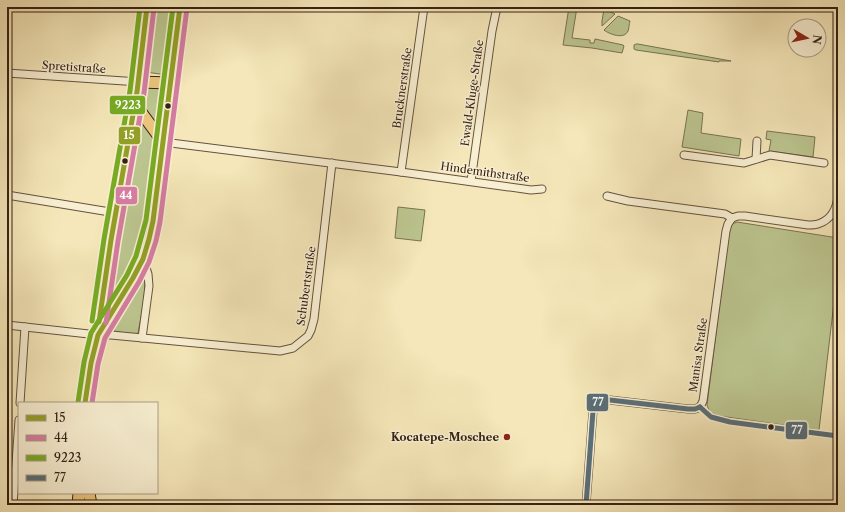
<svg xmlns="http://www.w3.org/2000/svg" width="845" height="512" viewBox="0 0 845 512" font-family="'Libre Caslon Text',serif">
  <rect width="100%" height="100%" fill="#f5e7b9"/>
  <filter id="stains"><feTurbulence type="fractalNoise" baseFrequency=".005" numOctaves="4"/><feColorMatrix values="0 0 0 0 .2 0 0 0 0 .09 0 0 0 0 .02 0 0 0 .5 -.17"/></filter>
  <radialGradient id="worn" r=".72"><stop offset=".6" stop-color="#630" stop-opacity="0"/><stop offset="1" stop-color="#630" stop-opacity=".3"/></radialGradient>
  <g fill="#bcc58f" stroke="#787352">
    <path d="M154 7H175L167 75 145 72Z"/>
    <path d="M569 7H577L572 38 590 40V43H594L595 39 623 45 624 46 622 53 592 48 563 45Z"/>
    <path d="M604 9 615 14 602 26V21Z"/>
    <path d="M618 16 630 21C629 24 629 29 628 31 624 40 609 34 604 30Z"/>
    <path d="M636 44H638L731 61H719V62L636 50 634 49V45Z"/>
    <path d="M144 87H156L160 90 163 94 164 99 162 118 159 122 155 123 141 105C140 100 141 92 144 87Z"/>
    <path d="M688 110 703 113 701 133 741 139 739 156 682 147Z"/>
    <path d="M139 117 159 143 145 238 134 268 107 311 106 309 137 121Z"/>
    <path d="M767 131 815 137 813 157 769 151 771 140 766 139Z"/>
    <path d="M398 207 425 210 421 241 395 238Z"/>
    <path d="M737 222 838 238V268L819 430 719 416 710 413 707 405 729 229 732 224Z"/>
    <path d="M142 276 144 277C147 292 141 316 138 333L135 335 114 331 112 329 113 327Z"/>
  </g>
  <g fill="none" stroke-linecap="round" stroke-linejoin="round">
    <g stroke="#65523e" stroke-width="9">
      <g id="street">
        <path d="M7 73 139 82"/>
        <path d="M163 142 401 172 531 190 542 189"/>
        <path d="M684 155 744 163 770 155 824 163"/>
        <path d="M756 159 757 141"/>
        <path d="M401 172 424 7"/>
        <path d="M471 181 492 31 497 7"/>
        <path d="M7 195 116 213"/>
        <path d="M607 196 628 201 725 214 732 218"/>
        <path d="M732 218 738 216H745L808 225C811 225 815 225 818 224 831 220 837 208 838 195"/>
        <path d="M7 325 98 335H111L280 351 293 348 308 336 311 330 314 319 332 163"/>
        <path d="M142 338 149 286 148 274 143 259"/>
        <path d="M20 403 25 327"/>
        <path d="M13 505 19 420"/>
        <path d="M586 505 593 411 597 403 601 399 688 409H695L700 407 703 401 704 394 726 231 728 224 732 218"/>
      </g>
    </g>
    <g stroke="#352115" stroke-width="13">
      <g id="primary">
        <path d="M139 82 170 83"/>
        <path d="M135 104 163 142"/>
        <path d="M99 333C114 309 131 285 142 260 148 248 150 234 153 221L180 7"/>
        <path d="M85 403 91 363 98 335 101 307 116 213 135 104 148 7"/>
        <path d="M89 493 91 505"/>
        <path d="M78 505 79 493"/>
      </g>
    </g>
    <use href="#street" stroke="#f8efd2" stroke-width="7"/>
    <use href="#primary" stroke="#eac47c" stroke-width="11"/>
    <g stroke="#f8efd2" stroke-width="8">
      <g id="bus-1">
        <path d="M99 322 111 240 137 92 147 7"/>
        <path d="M85 403 91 363 98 335 133 278 143 259 149 239 153 221 180 7"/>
      </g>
    </g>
    <g stroke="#f8efd2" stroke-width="8">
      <g id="bus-2">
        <path d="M106 323 118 241 144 93 154 8"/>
        <path d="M92 403 98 364 105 338 139 282 149 262 156 241 160 222 187 8"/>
      </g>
    </g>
    <g stroke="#f8efd2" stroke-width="8">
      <g id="bus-3">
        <path d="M92 321 104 239 130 91 140 7"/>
        <path d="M78 402 84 362 91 333 127 275 136 256 146 220 173 7"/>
      </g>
    </g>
    <g stroke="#f8efd2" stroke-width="8">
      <g id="bus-4">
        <path d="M700 407 711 417 730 422 838 436"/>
        <path d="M586 505 593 411 597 403 601 399 688 409H695L700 407"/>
      </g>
    </g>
    <use href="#bus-1" stroke="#939f26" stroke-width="5"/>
    <use href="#bus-2" stroke="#d57da1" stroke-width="5"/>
    <use href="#bus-3" stroke="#78ab23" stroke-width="5"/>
    <use href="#bus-4" stroke="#5a6e78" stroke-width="5"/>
  </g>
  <g fill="#352115" stroke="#f8efd2" stroke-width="1.5">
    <circle cx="168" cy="106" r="3.5"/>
    <circle cx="125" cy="161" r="3.5"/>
    <circle cx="771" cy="427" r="3.5"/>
  </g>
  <circle fill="#8f2418" stroke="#f8efd2" stroke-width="1.5" cx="507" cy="437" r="4"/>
  <g text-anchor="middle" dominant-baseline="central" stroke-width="3" stroke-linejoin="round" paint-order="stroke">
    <g font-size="11" fill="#352115" stroke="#f8efd2">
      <text transform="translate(74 67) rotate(4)">Spretistraße</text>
      <text transform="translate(402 88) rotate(-82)">Brucknerstraße</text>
      <text transform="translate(472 93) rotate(-82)">Ewald-Kluge-Straße</text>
      <text transform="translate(485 172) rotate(8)">Hindemithstraße</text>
      <text transform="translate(306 286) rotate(-82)">Schubertstraße</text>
      <text transform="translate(698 355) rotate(-82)">Manisa Straße</text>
    </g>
    <g font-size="11" font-weight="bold" fill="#352115" stroke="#f8efd2" text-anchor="end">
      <text x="499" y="437">Kocatepe-Moschee</text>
    </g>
  </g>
  <g stroke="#f8efd2" stroke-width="1.5">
    <rect x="109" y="95" width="37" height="20" rx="4" fill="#78ab23"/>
    <rect x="118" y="126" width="23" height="19" rx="4" fill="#939f26"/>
    <rect x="115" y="186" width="23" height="19" rx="4" fill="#d57da1"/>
    <rect x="586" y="393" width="23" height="19" rx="4" fill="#5a6e78"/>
    <rect x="785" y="421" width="23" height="19" rx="4" fill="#5a6e78"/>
  </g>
  <g font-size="11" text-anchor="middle" font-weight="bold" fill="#fff">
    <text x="128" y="109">9223</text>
    <text x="129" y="139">15</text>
    <text x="126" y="199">44</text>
    <text x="598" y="406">77</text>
    <text x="797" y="434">77</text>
  </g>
  <rect width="845" height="512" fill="none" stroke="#f5e7b9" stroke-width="24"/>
  <rect x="8" y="8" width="829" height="496" fill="none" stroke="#352115" stroke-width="2"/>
  <rect x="12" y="12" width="821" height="488" fill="none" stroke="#352115"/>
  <rect x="18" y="402" width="140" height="92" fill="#f8efd2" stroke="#aa9d86"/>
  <rect x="26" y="415" width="20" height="6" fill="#939f26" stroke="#aa9d86"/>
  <text x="54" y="422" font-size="12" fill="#352115">15</text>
  <rect x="26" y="435" width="20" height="6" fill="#d57da1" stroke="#aa9d86"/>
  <text x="54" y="442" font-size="12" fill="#352115">44</text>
  <rect x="26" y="455" width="20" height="6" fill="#78ab23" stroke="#aa9d86"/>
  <text x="54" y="462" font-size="12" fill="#352115">9223</text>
  <rect x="26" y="475" width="20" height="6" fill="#5a6e78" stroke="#aa9d86"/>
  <text x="54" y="482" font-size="12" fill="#352115">77</text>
  <g transform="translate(807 38) rotate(99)"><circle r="19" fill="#f8efd2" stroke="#aa9d86"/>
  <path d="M0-3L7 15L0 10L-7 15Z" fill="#8f2418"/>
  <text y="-6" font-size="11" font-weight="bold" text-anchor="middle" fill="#352115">N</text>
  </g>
  <rect width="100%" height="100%" filter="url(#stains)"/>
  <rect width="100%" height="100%" fill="url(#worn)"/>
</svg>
